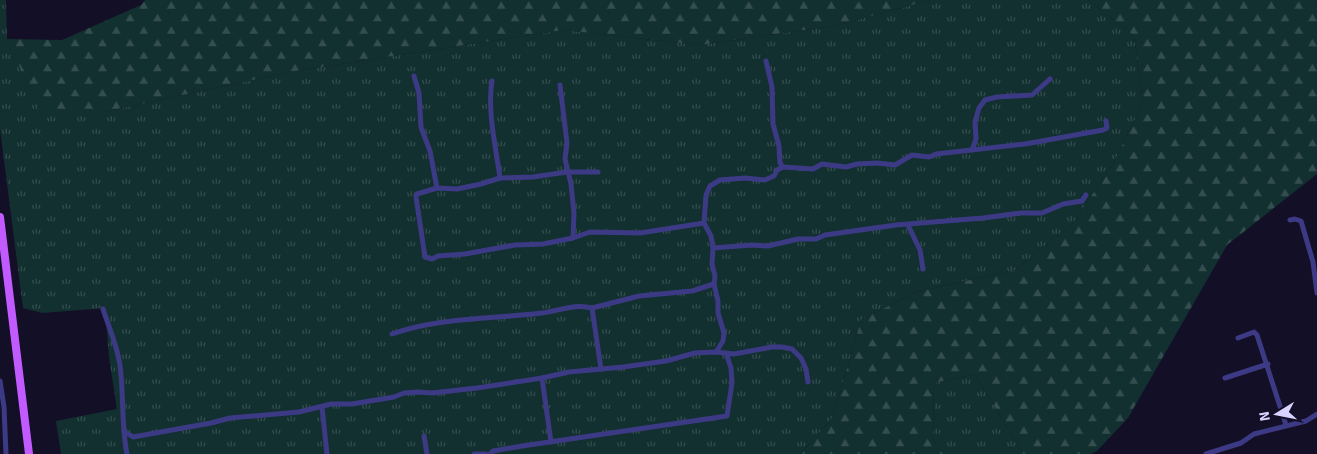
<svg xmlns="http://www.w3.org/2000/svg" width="1317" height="454" viewBox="0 0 1317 454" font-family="Signika,sans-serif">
  <defs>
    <pattern id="grass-tufts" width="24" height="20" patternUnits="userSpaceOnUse" patternTransform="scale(1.25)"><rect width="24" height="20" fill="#12302f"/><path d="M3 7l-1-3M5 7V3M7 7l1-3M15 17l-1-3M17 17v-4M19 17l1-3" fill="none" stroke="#344d4e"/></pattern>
    <pattern id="forest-firs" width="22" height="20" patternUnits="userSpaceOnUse" patternTransform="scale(1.25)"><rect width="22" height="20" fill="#12302f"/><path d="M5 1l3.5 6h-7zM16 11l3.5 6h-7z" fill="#344d4e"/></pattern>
  </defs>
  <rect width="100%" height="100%" fill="#130f26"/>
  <g fill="url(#grass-tufts)">
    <path d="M0 0H6L7 39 103 112 295 71 563 30 700 45 839 25 930 0H1088L1134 36 1143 103 1113 164 1073 223 1015 270 916 292 861 320 833 417 800 454H61L56 421 117 409 109 357 105 308 42 313 23 308 0 129Z"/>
    <path d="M975 374 1023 454H944L933 440 934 383Z"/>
  </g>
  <g fill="url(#forest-firs)">
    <path d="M145 0H930L839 25 700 45 563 30 295 71 103 112 39 110 7 39 62 40 141 5Z"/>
    <path d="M1088 0H1317V174L1227 245 1128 418 1097 451 1091 454H1023L975 374 934 383 933 440 944 454H800L833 417 861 320 916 292 1015 270 1073 223 1113 164 1143 103 1134 36Z"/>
  </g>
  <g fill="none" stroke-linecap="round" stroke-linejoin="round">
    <g stroke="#3d3a85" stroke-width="5">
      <path d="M766 61 772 87 773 124 779 146 780 163 783 167"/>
      <path d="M414 76 419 93 421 127 430 151 437 188"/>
      <path d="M492 81C487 112 496 147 500 178"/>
      <path d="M560 85 567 143 565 159 571 184 574 213 573 238"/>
      <path d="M972 150 976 139 975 122 979 108 985 100 997 97 1032 95 1050 79"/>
      <path d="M598 172H567L533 177 500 178 481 184 457 189 437 188 417 194 416 197 425 257 432 259 438 256 465 254 515 245 543 244 573 238 590 232 640 233 704 223 711 236 713 248 712 264 715 276 714 284 718 301V313L724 333 723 341 716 352"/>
      <path d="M1290 220 1295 219 1301 221 1313 262 1317 293"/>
      <path d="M704 223 706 195 710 186 720 180 745 178 765 180 774 176 777 170 783 167 813 169 822 164 846 167 857 164 877 163 895 165 912 155 929 157 936 154 1025 144 1103 130 1107 128 1106 121"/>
      <path d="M908 225 920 250 923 269"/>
      <path d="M713 248 752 245 768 246 798 239H816L825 235 896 225 983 218 1021 213H1042L1063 204 1082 201 1086 195"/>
      <path d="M103 309C109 328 117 345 120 365 124 394 121 425 127 454"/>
      <path d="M392 334C440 317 493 319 542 313 559 311 575 303 592 308"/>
      <path d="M1238 338 1254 332 1257 335 1286 425"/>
      <path d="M601 369 592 308 639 296 692 291 714 284"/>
      <path d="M542 378 551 442"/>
      <path d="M1225 378 1268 364"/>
      <path d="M0 381 4 407 6 454"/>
      <path d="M322 407 327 454"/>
      <path d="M124 431 133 437 211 423 230 418 299 412 331 404H352L394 397 404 393 418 392 432 393 477 388 542 378 569 372 623 367 666 361 695 353 716 352 734 354 772 347H782L792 349 801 358 806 369 808 382"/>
      <path d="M424 436 427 454"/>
      <path d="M474 454H486"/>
      <path d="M490 454 493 451 522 446 727 416 732 383 731 368 726 353"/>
      <path d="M1206 454 1241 443 1254 434 1306 421 1317 414"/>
    </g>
    <path stroke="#c25bff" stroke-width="8" d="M0 217 29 454"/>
  </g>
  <g transform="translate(1277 414) rotate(260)" stroke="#130f26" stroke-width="4" paint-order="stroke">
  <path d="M0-4L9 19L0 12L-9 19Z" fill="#d9d4ff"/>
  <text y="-8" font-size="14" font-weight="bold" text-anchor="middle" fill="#d9d4ff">N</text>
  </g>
</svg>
